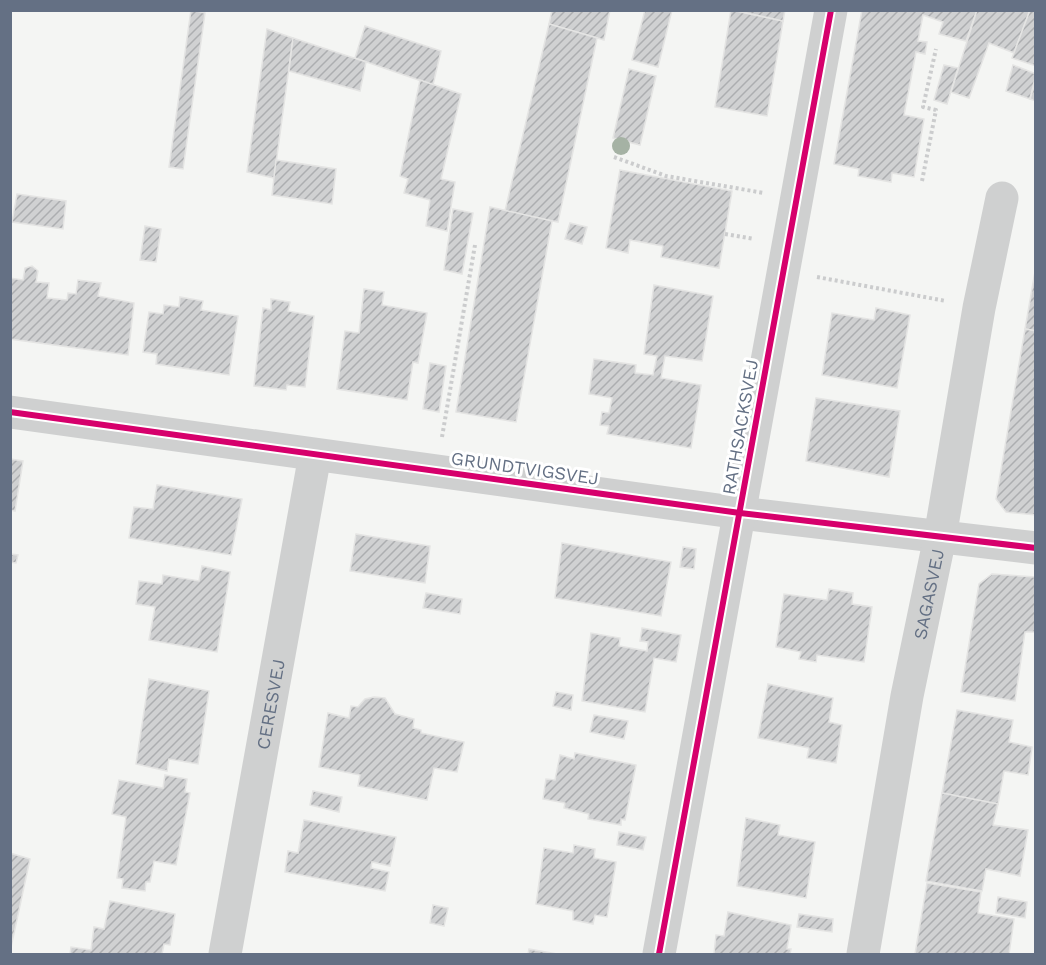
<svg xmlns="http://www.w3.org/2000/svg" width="1046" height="965" viewBox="0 0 1046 965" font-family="'Work Sans',sans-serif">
  <defs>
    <pattern id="building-hatch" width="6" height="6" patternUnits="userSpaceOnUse" patternTransform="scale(1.5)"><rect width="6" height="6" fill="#d0d1d2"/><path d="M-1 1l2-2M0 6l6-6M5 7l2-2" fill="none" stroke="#acaeb0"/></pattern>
  </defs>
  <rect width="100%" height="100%" fill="#f4f5f3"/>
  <g fill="url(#building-hatch)" stroke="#e4e4e3" stroke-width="1.5">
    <path d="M191 10 205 13 183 169 169 167Z"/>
    <path d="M552 10H610L604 40 549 24Z"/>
    <path d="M645 10H672L658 67 632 60Z"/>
    <path d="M731 10 783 21 767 116 715 107Z"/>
    <path d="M734 10H785L783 21Z"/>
    <path d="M862 10H977L966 41 939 34 943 22 923 15 918 41 927 42 925 54 916 52 904 115 924 119 914 177 892 173 891 182 858 176 859 169 834 164Z"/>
    <path d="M977 10H1030L1014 53 989 43 969 98 951 92Z"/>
    <path d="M1030 10H1036V66L1012 58Z"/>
    <path d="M549 24 597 38 558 222 505 211Z"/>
    <path d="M365 26 441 51 433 85 355 58Z"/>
    <path d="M267 29 293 38 274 178 247 172Z"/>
    <path d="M293 38 366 62 360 91 289 71Z"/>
    <path d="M944 65 958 68 947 104 934 100Z"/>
    <path d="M1013 65 1036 74 1030 99 1006 91Z"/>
    <path d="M629 69 656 76 640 145 613 138Z"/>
    <path d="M420 80 461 94 441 179 455 182 447 231 426 226 430 200 404 193 408 179 400 176Z"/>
    <path d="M1035 83 1036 84V101L1030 99Z"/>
    <path d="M276 160 336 169 332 204 272 195Z"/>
    <path d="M620 170 732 191 719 268 661 257 663 246 630 240 628 253 606 248Z"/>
    <path d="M17 194 66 201 63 229 12 222Z"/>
    <path d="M490 207 552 221 516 422 456 412Z"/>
    <path d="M453 209 473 213 462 274 444 270Z"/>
    <path d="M570 223 587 227 582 244 565 239Z"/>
    <path d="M145 226 161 229 156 262 140 260Z"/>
    <path d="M32 266 38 271 36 282 49 283 47 298 67 300 68 293 76 294 78 280 101 283 98 296 134 303 128 355 10 339V278L23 280 25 268Z"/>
    <path d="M1036 266V331L1025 329Z"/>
    <path d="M654 285 713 296 702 361 665 356 661 378 701 385 691 448 607 434 609 426 600 425 602 412 609 413 612 398 589 394 594 359 636 365 635 373 653 375 657 356 644 354Z"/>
    <path d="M364 289 384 292 382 305 427 313 418 363 413 362 407 400 337 389 345 331 359 333Z"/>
    <path d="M180 297 203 301 201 310 238 316 229 375 156 364 157 354 143 352 149 312 163 314 164 305 179 307Z"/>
    <path d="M271 299 290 302 288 311 314 316 305 387 287 385 286 390 254 386 263 308 271 310Z"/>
    <path d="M876 308 910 315 897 388 822 375 832 313 874 320Z"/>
    <path d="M1025 329 1036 331V515L1006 512 996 499Z"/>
    <path d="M430 363 446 366 439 412 423 409Z"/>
    <path d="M816 398 900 411 889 477 806 461Z"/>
    <path d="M10 459 23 461 15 511 10 510Z"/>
    <path d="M157 485 242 499 231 555 129 538 134 507 153 509Z"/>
    <path d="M356 534 430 546 425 583 350 571Z"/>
    <path d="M562 543 671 562 661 616 555 598Z"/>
    <path d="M683 547 696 549 694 569 680 567Z"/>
    <path d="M10 554 18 555 16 563 10 562Z"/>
    <path d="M202 566 230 572 217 652 149 640 155 607 136 604 139 581 162 584 163 575 199 581Z"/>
    <path d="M992 574 1036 577V632H1025L1015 701 961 692 979 584Z"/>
    <path d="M829 589 853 593 852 604 872 607 864 662 817 655 816 662 799 659 801 652 776 647 784 594 827 600Z"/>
    <path d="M426 593 462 599 460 614 423 608Z"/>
    <path d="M642 628 681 635 676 662 654 658 645 712 582 701 591 633 620 638 619 646 647 651 648 642 640 641Z"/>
    <path d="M149 679 209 691 198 764 169 759 167 771 136 764Z"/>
    <path d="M768 684 833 698 829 722 842 725 836 763 807 758 809 748 758 738Z"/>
    <path d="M556 692 573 695 571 710 553 706Z"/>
    <path d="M374 697 385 698 395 714 414 719 413 728 421 730V733L464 742 457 772 434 768 427 800 358 786 360 775 319 767 328 713 349 718 351 706 358 707 365 699Z"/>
    <path d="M957 710 1013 720 1009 742 1032 747 1028 775 1004 771 998 804 942 793Z"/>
    <path d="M594 715 628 721 624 739 590 732Z"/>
    <path d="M575 753 636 765 625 820 621 819V825L588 819 589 814 564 808 565 803 543 799 546 779 555 780 560 755 574 759Z"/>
    <path d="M165 775 187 779 185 792 190 793 176 865 154 861 150 882H146L145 891 122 888 123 879 117 878 126 817 112 814 119 780 163 788Z"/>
    <path d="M313 791 342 797 339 812 310 805Z"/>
    <path d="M942 793 998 804 993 825 1028 830 1020 876 986 869 982 891 926 881Z"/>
    <path d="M746 818 780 825 778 835 815 842 806 898 737 886Z"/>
    <path d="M304 820 396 837 390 866 372 862 371 868 389 872 385 891 285 872 288 851 298 853Z"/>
    <path d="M619 832 646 837 643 850 617 845Z"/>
    <path d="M574 845 595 849 594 858 616 862 607 917 595 915 593 924 573 920V911L536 904 544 848 573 853Z"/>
    <path d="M10 853 30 859 10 952Z"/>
    <path d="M927 883 981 892 978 913 1014 919 1009 954H915Z"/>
    <path d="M998 897 1027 902 1025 918 996 913Z"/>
    <path d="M110 901 175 914 170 945 164 944 162 954H70L71 947 91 950 94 927 104 929Z"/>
    <path d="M433 905 448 908 444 926 430 923Z"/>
    <path d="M728 912 791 925 787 949H791L790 954H714L716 935 724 936Z"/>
    <path d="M799 914 833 919 832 932 797 927Z"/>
    <path d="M529 949 557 954H528Z"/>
  </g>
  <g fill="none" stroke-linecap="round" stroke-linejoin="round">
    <g stroke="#cbcccd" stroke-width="4" stroke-dasharray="3 3" stroke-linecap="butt">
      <path d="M614 157 666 176 764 193"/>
      <path d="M922 181 936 110 923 107 936 49"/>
      <path d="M725 234 754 239"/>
      <path d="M817 277 946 301"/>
      <path d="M442 437 475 245"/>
    </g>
    <g stroke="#cfd0d0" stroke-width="33">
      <path d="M10 412 740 513 1036 548"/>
      <path id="s1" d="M225 954 315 455"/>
      <path d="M659 954 831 10"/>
      <path id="s2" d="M863 954 907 696 940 537 979 308 1002 198"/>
    </g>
    <g stroke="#fff" stroke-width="10">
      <g id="cycleway">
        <path d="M10 412 740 513 1036 548"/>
        <path d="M659 954 831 10"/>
      </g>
    </g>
    <use href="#cycleway" stroke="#d6006c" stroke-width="6"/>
  </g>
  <circle fill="#a5b2a4" cx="621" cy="146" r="9"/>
  <g text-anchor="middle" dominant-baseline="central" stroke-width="6" stroke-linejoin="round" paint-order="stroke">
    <g font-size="18" fill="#647084" stroke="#fff">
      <text transform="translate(740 427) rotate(-80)">RATHSACKSVEJ</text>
      <text transform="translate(525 468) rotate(8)">GRUNDTVIGSVEJ</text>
      <text stroke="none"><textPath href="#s2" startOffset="366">SAGASVEJ</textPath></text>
      <text stroke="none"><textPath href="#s1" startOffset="254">CERESVEJ</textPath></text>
    </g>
  </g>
  <rect width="1046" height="965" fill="none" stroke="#647084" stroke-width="24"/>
</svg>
